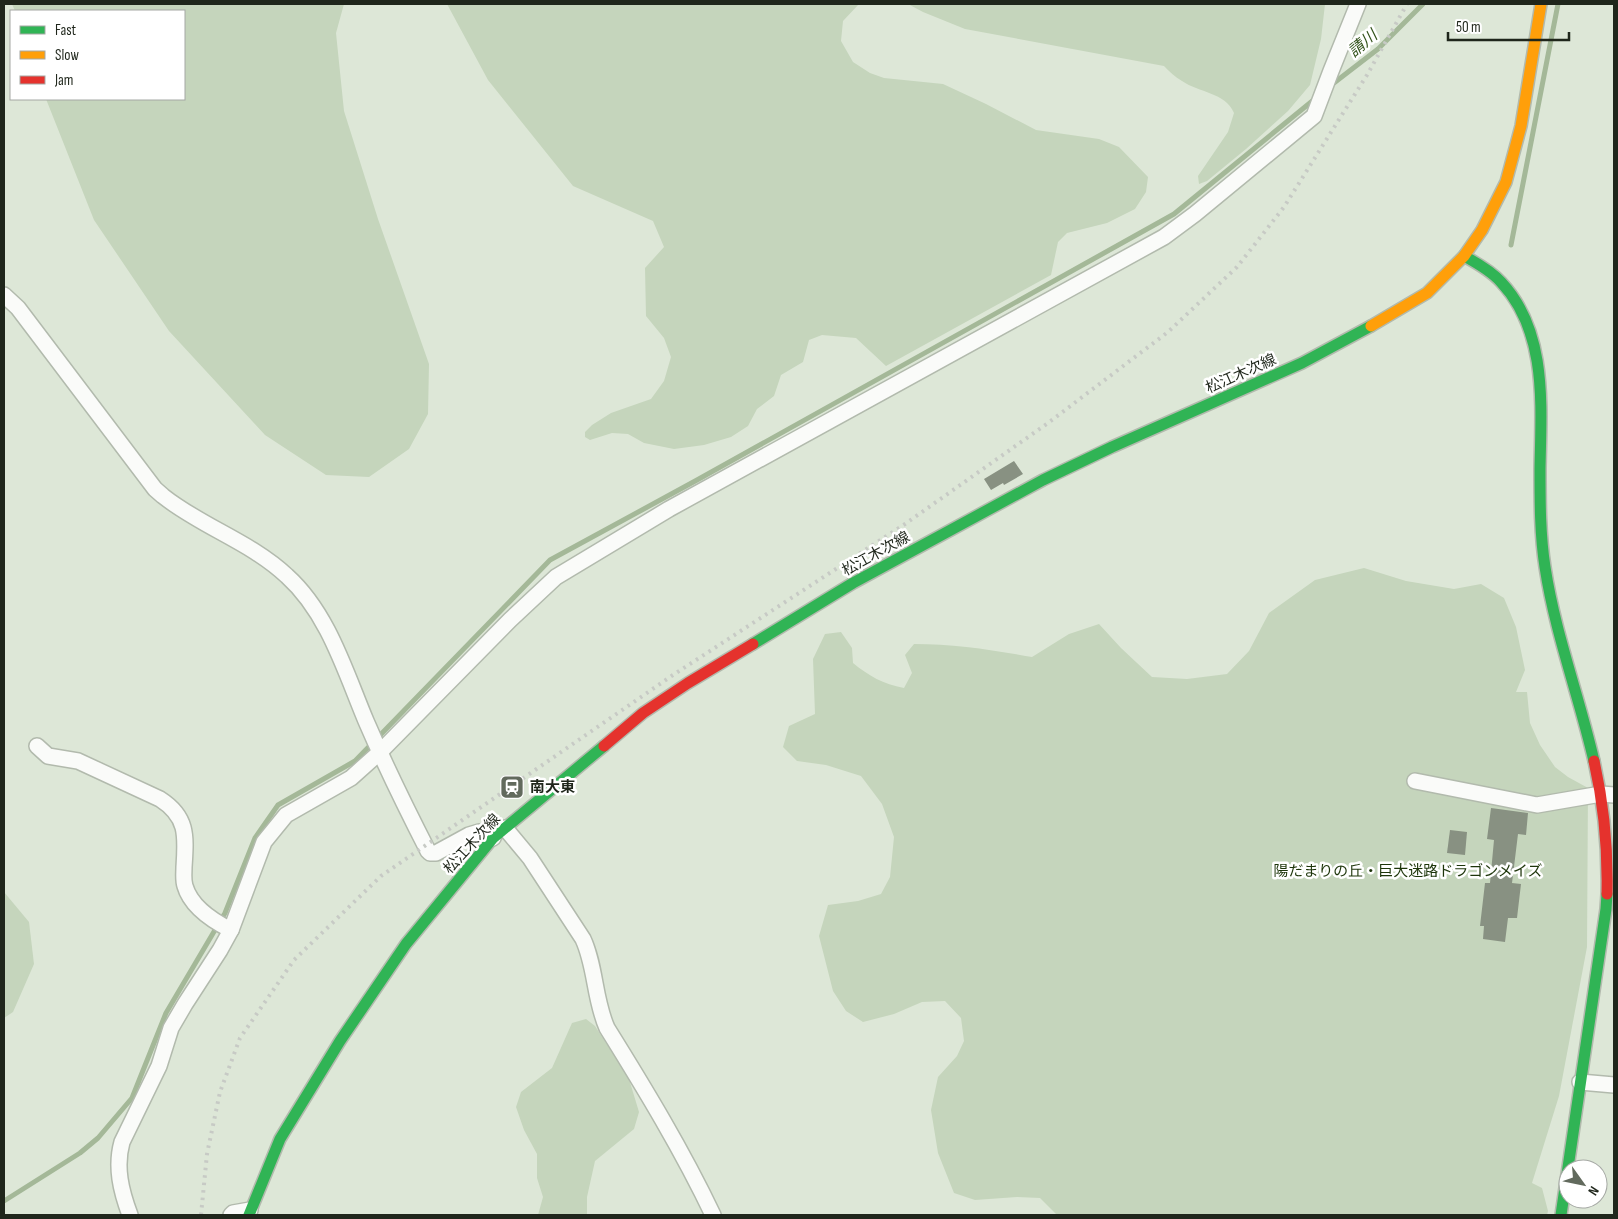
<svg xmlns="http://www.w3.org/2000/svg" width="1618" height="1219" viewBox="0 0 1618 1219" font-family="'Sofia Sans Condensed','Noto Sans JP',sans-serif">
  <rect width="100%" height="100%" fill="#dde7d7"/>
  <g fill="#c5d5bc">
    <path d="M12 4H344L336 33 344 111 378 219 429 364 428 414 409 449 369 477 326 475 265 435 169 331 94 220 46 99H184V11H15Z"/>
    <path d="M447 4H859L843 21 841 41 853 62 870 73 884 78 943 84 986 104 1036 130 1099 139 1119 147 1148 177 1146 192 1135 209 1107 223 1067 233 1058 242 1051 275 886 366 856 338 822 335 809 340 803 362 781 375 774 396 757 409 748 426 731 437 704 445 674 449 644 443 628 434 612 433 590 440 585 437V432L592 425 611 413 651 399 664 381 671 357 664 338 646 316 645 268 664 247 653 221 573 186 488 80Z"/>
    <path d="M908 4H1325L1321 39 1310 85 1288 111 1246 149 1207 181 1199 184 1198 176 1228 132 1234 113C1225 92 1199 93 1182 81 1175 77 1169 71 1164 66L965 29 923 12Z"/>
    <path d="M1364 568 1406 581 1454 589 1481 584 1504 598 1516 627 1525 670 1516 692H1527L1530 723 1540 745 1555 767 1568 777 1588 788 1587 947 1559 1096 1532 1183 1542 1188 1548 1211 1547 1215H1057L1040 1198 1017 1197 975 1200 954 1193 938 1153 931 1110 938 1077 957 1056 964 1041 961 1018 945 1001 922 1002 894 1014 863 1022 846 1011 833 991 819 936 828 905 858 901 881 894 890 877 894 837 882 804 861 776 826 765 797 761 783 747 789 726 815 714 813 659 825 634 841 632 852 648 853 663C869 676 883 684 904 688L912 673 905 655 914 644C954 644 993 650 1032 657L1069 634 1099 624 1121 648 1152 677 1187 679 1227 674 1249 651 1269 613 1315 580Z"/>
    <path d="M4 892 29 922 34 964 13 1012 4 1018Z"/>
    <path d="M586 1019 595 1026 629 1079 639 1112 634 1129 595 1161 587 1197V1215H538L543 1197 537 1178V1154L524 1130 516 1107 521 1092 552 1068 572 1023Z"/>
  </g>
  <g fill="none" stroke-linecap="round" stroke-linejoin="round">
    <g stroke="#a4b898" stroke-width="5">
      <path d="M1330 86 1378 49 1423 4"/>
      <path d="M1511 245 1558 4"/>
      <path d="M4 1201 80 1153 98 1138 132 1098 166 1013 225 913 255 838 278 805 355 761 550 560 697 480 1174 214 1316 98"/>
    </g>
  </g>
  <g fill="#889182">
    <path d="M1014 461 1023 474 1004 485 1003 483 991 490 984 479Z"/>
    <path d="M1491 808 1528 813 1526 835 1518 834 1512 883 1521 884 1517 918H1508L1505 942 1483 939 1484 926H1480L1485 883H1490L1494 840 1487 839Z"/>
    <path d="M1450 830 1467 832 1465 855 1447 853Z"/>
  </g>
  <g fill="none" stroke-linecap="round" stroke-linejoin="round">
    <g stroke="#b2baad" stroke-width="18">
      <g id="street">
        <path d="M4 295 18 308 155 489 163 496C202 527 251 542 287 576 328 613 345 671 366 721 385 765 406 808 428 851L430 853H436L469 835 479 832 493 838"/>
        <path d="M37 746 48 756 78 761 160 799C188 817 186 836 184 867 184 874 183 880 185 886 191 907 213 921 231 930"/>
        <path d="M1415 781 1537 805 1601 794 1614 795"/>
        <path d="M505 828 530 858 583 939C596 967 594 999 607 1028 645 1089 682 1150 713 1215"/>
        <path d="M1580 1082 1614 1085"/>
        <path d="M130 1215C121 1191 115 1167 122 1142L159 1066 171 1028 185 1004 220 950 231 930 264 842 286 815 351 778 380 752 510 620 556 577 669 509 1164 237 1195 214 1314 116 1331 71 1358 4"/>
        <path d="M231 1215 233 1213 250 1210"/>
      </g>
    </g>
    <g stroke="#b2baad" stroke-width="14">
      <g id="fast">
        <path d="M1464 256C1477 263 1491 271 1501 282 1548 332 1541 406 1540 469 1540 502 1540 535 1545 567 1555 633 1579 696 1594 761"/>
        <path d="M753 644 853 583 1043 480 1112 447 1302 363 1371 326"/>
        <path d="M249 1215 280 1139 340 1041 406 944 493 838 604 746"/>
        <path d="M1561 1215 1606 909 1607 894"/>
      </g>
    </g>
    <g stroke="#b2baad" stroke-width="14">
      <path id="slow" d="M1371 326 1427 293 1464 256 1482 230 1506 182 1521 126 1541 4"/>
    </g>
    <g stroke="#b2baad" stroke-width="14">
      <g id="jam">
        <path d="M604 746 643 713 688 683 753 644"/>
        <path d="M1594 761C1604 805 1608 849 1607 894"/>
      </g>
    </g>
    <use href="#street" stroke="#fafbf9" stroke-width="15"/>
    <use href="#fast" stroke="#30b455" stroke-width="11"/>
    <use href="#slow" stroke="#ff9f0a" stroke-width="11"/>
    <use href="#jam" stroke="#e5322d" stroke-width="11"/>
    <path stroke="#c7cac5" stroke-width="4" stroke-dasharray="2.5 5" stroke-linecap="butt" d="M201 1215 207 1154 220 1092 240 1038 294 960 381 876 673 675 905 524 1048 423 1168 332 1237 267 1284 207 1367 75 1407 4"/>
  </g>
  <defs>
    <g id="station-square" transform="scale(1.25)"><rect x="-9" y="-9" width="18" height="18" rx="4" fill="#626a5d" stroke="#fff"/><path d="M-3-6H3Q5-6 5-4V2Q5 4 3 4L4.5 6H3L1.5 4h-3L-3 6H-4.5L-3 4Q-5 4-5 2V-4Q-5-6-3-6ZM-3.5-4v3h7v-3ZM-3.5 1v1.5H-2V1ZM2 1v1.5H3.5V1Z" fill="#fff"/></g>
  </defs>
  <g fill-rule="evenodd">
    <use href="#station-square" x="512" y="787"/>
  </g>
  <g text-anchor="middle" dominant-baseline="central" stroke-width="5" stroke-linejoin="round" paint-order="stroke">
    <g font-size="15" fill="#1f261b" stroke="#fff">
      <text transform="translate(1241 374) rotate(-24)">松江木次線</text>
      <text transform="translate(876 554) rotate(-29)">松江木次線</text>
      <text transform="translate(472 844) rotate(-47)">松江木次線</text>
    </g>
    <g font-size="15" font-weight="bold" fill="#1f261b" stroke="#fff" text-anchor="start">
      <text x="530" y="787">南大東</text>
    </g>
    <g font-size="15" fill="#1d350a" stroke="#fff">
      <text x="1408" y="871">陽だまりの丘・巨大迷路ドラゴンメイズ</text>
    </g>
    <g font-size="16" font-style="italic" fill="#32521a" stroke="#fff">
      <text transform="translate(1363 44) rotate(-40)">請川</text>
    </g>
  </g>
  <rect width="1618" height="1219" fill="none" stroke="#1f261b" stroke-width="10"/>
  <rect x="10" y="10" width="175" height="90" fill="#ffffff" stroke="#a5a8a4"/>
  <rect x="20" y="26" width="25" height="8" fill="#30b455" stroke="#a5a8a4"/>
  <text x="55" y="35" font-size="15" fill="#1f261b">Fast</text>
  <rect x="20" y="51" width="25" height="8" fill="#ff9f0a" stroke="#a5a8a4"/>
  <text x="55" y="60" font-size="15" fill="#1f261b">Slow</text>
  <rect x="20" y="76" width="25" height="8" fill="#e5322d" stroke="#a5a8a4"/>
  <text x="55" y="85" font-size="15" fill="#1f261b">Jam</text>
  <g transform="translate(1583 1184) rotate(123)"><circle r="24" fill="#ffffff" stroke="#a5a8a4"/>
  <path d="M0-4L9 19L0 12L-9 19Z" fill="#626a5d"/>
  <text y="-8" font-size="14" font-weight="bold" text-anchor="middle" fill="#1f261b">N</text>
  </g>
  <path d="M1448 32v8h121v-8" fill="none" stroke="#1f261b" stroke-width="2.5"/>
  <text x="1456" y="32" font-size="15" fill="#1f261b" stroke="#ffffff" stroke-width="4" paint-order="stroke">50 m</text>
</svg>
